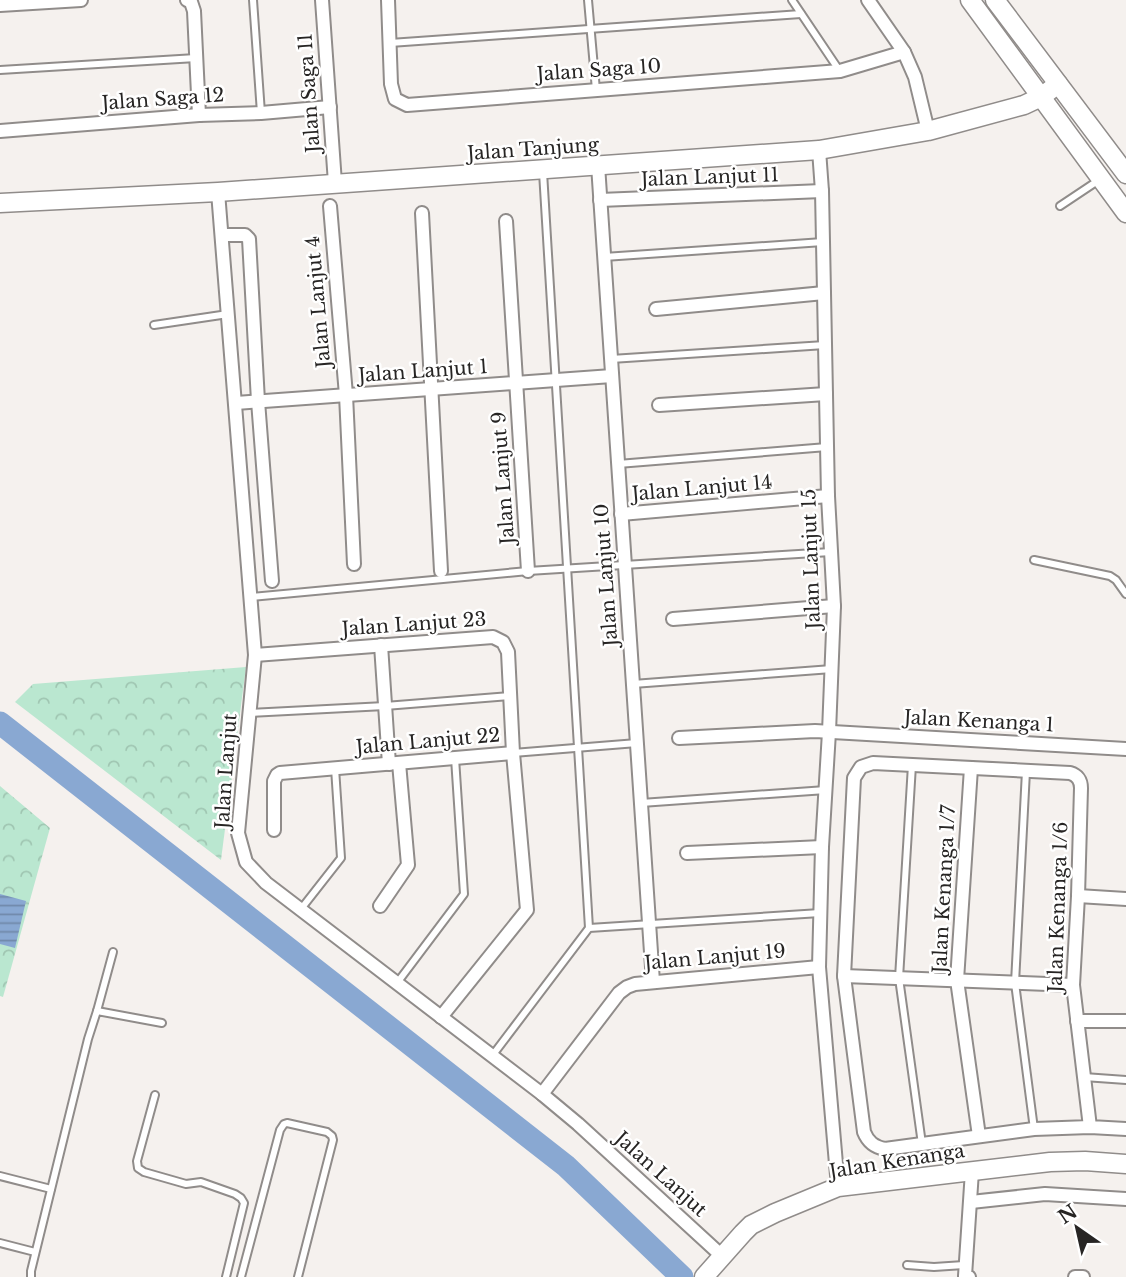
<svg xmlns="http://www.w3.org/2000/svg" width="1126" height="1277" viewBox="0 0 1126 1277" font-family="'Libre Baskerville',serif">
  <defs>
    <pattern id="park-crowns" width="20" height="18" patternUnits="userSpaceOnUse" patternTransform="scale(1.75)"><rect width="20" height="18" fill="#bae7d0"/><path d="M2 6a3 3 0 1 1 6 0M12 15a3 3 0 1 1 6 0" fill="none" stroke="#a0c6b2"/></pattern>
    <pattern id="water-rules" width="6" height="5" patternUnits="userSpaceOnUse" patternTransform="scale(1.75)"><rect width="6" height="5" fill="#89a8d2"/><path d="M0 2.5h6" fill="none" stroke="#7089aa"/></pattern>
  </defs>
  <rect width="100%" height="100%" fill="#f5f1ee"/>
  <g fill="url(#park-crowns)">
    <path d="M246 667 221 860 15 702 33 684Z"/>
    <path d="M0 786 50 828 3 997 0 996Z"/>
  </g>
  <path fill="url(#water-rules)" d="M0 894 26 901 15 948 0 944Z"/>
  <g fill="none" stroke-linecap="round" stroke-linejoin="round">
    <path stroke="#89a8d2" stroke-width="23" d="M0 723 566 1166 682 1277"/>
    <g stroke="#908c8a" stroke-width="10">
      <g id="lane">
        <path d="M253 0 261 113"/>
        <path d="M588 0 596 90"/>
        <path d="M792 0 839 70"/>
        <path d="M390 43 801 14"/>
        <path d="M0 70 196 58"/>
        <path d="M543 172 589 928"/>
        <path d="M1060 206 1099 180"/>
        <path d="M604 257 823 242"/>
        <path d="M154 325 228 314"/>
        <path d="M611 359 825 345"/>
        <path d="M618 464 827 447"/>
        <path d="M1034 560 1110 576 1116 580 1126 594"/>
        <path d="M251 597 528 571 831 552"/>
        <path d="M633 684 832 669"/>
        <path d="M250 713 385 706 510 696"/>
        <path d="M513 753 637 743"/>
        <path d="M912 765 899 978 922 1144"/>
        <path d="M1026 771 1015 983 1034 1129"/>
        <path d="M641 803 826 790"/>
        <path d="M301 909 341 858 335 768"/>
        <path d="M397 983 464 894 455 758"/>
        <path d="M97 1011 113 952"/>
        <path d="M492 1056 589 928 820 913"/>
        <path d="M1084 1077 1126 1080"/>
        <path d="M155 1095 137 1161 138 1168 144 1172 186 1184 201 1182 235 1194 241 1198 244 1203 226 1277"/>
        <path d="M0 1176 51 1189"/>
        <path d="M0 1243 35 1252"/>
        <path d="M907 1265 934 1267 964 1265"/>
        <path d="M31 1277V1271L88 1039 97 1011 162 1023"/>
        <path d="M241 1277 280 1130 284 1124 287 1123 327 1132 332 1136 333 1140 298 1277"/>
      </g>
    </g>
    <g stroke="#908c8a" stroke-width="16">
      <g id="street">
        <path d="M187 0 191 2 194 11 199 115"/>
        <path d="M322 0 335 183"/>
        <path d="M388 0 391 84 395 99 407 105 840 71 904 52"/>
        <path d="M868 0 904 52 915 77 928 131"/>
        <path d="M0 5 81 0"/>
        <path d="M0 131 199 115 261 113 330 107"/>
        <path d="M819 150 822 191 828 496 834 606 829 732 822 847 819 967 838 1187"/>
        <path d="M598 165 653 982"/>
        <path d="M218 192 255 655 238 833 246 862 266 883 542 1094 578 1124 722 1256"/>
        <path d="M600 200 822 191"/>
        <path d="M330 206 346 395 354 564"/>
        <path d="M422 213 441 571"/>
        <path d="M506 221 528 571"/>
        <path d="M222 235H245L249 239 258 401 272 581"/>
        <path d="M656 309 824 293"/>
        <path d="M236 403 612 376"/>
        <path d="M659 405 826 394"/>
        <path d="M621 514 828 496"/>
        <path d="M673 619 834 606"/>
        <path d="M381 645 389 764"/>
        <path d="M255 655 493 637 503 642 508 652 513 753 527 910 441 1017"/>
        <path d="M679 738 815 731 1126 749"/>
        <path d="M971 768 957 980 979 1136"/>
        <path d="M274 830V781L277 775 280 773 513 753"/>
        <path d="M687 853 822 847"/>
        <path d="M1078 896 1126 899"/>
        <path d="M380 906 408 865 399 763"/>
        <path d="M844 976 1073 985"/>
        <path d="M1077 1021H1126"/>
        <path d="M542 1094 619 993 627 987 635 984 819 967"/>
        <path d="M1090 1127 1073 985 1078 896 1081 788C1081 780 1077 775 1070 773L873 763 861 767 854 778 844 976 864 1132C868 1142 874 1147 885 1149L1034 1129 1090 1127 1126 1129"/>
        <path d="M971 1202 1045 1194 1126 1199"/>
        <path d="M969 1277 965 1276 972 1171"/>
        <path d="M1075 1277H1083"/>
      </g>
    </g>
    <g stroke="#908c8a" stroke-width="21">
      <g id="secondary">
        <path d="M970 0 1126 213"/>
        <path d="M995 0 1126 174"/>
        <path d="M0 203 218 192 819 150 928 131 1024 105 1041 97 1058 84"/>
        <path d="M704 1277 743 1233 751 1225 775 1213 838 1187 1050 1162 1085 1161 1126 1164"/>
      </g>
    </g>
    <use href="#lane" stroke="#fff" stroke-width="6"/>
    <use href="#street" stroke="#fff" stroke-width="12"/>
    <use href="#secondary" stroke="#fff" stroke-width="18"/>
  </g>
  <g text-anchor="middle" dominant-baseline="central" stroke-width="5" stroke-linejoin="round" paint-order="stroke">
    <g font-size="19" fill="#272524" stroke="#fff">
      <text transform="translate(599 70) rotate(-4)">Jalan Saga 10</text>
      <text transform="translate(309 93) rotate(-94)">Jalan Saga 11</text>
      <text transform="translate(163 99) rotate(-4)">Jalan Saga 12</text>
      <text transform="translate(533 149) rotate(-4)">Jalan Tanjung</text>
      <text transform="translate(710 177) rotate(-2)">Jalan Lanjut 11</text>
      <text transform="translate(318 302) rotate(-95)">Jalan Lanjut 4</text>
      <text transform="translate(423 371) rotate(-4)">Jalan Lanjut 1</text>
      <text transform="translate(503 478) rotate(-94)">Jalan Lanjut 9</text>
      <text transform="translate(702 488) rotate(-5)">Jalan Lanjut 14</text>
      <text transform="translate(811 559) rotate(-92)">Jalan Lanjut 15</text>
      <text transform="translate(606 575) rotate(-94)">Jalan Lanjut 10</text>
      <text transform="translate(414 624) rotate(-4)">Jalan Lanjut 23</text>
      <text transform="translate(979 721) rotate(3)">Jalan Kenanga 1</text>
      <text transform="translate(428 741) rotate(-5)">Jalan Lanjut 22</text>
      <text transform="translate(226 771) rotate(-86)">Jalan Lanjut</text>
      <text transform="translate(944 889) rotate(-87)">Jalan Kenanga 1/7</text>
      <text transform="translate(1058 907) rotate(-88)">Jalan Kenanga 1/6</text>
      <text transform="translate(715 957) rotate(-5)">Jalan Lanjut 19</text>
      <text transform="translate(897 1161) rotate(-9)">Jalan Kenanga</text>
      <text transform="translate(661 1174) rotate(42)">Jalan Lanjut</text>
    </g>
  </g>
  <g transform="translate(1077 1228) rotate(326)" stroke="#ffffff" stroke-width="5" paint-order="stroke">
  <path d="M0-5L12 26L0 18L-12 26Z" fill="#272524"/>
  <text y="-10" font-size="19" font-weight="bold" text-anchor="middle" fill="#272524">N</text>
  </g>
</svg>
